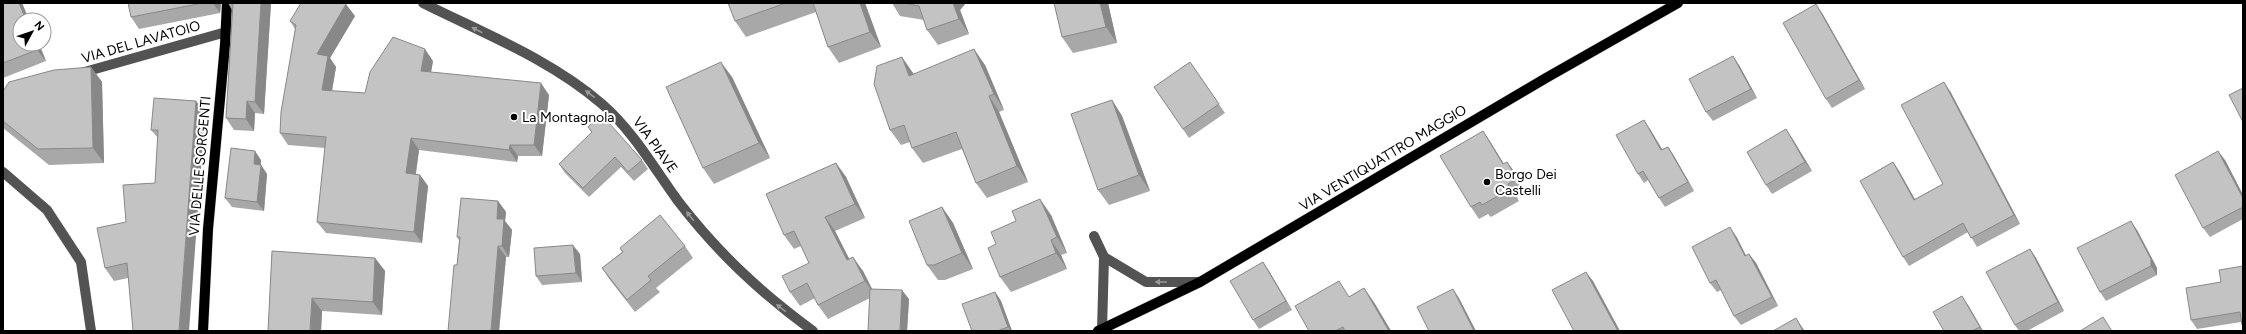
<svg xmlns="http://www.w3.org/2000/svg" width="2246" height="334" viewBox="0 0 2246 334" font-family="Figtree,sans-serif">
  <rect width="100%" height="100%" fill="#fff"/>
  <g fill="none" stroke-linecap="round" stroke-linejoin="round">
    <g stroke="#dbdbdb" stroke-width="11">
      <g id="major">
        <path d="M203 331 208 229 225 45 227 3"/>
        <path d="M1098 331 1200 282 1546 78 1678 3"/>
      </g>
    </g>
    <g stroke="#535353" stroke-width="10">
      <path d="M423 3C483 33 550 59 602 104 633 131 654 168 678 201 718 253 760 292 813 331"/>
      <path d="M81 73 226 32"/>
      <path d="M3 172 47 210 81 262 91 331"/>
      <path d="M1094 236 1104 257"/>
      <path d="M1102 330 1104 257 1146 282H1200"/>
    </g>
    <use href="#major" stroke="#000" stroke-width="10"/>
  </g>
  <g fill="#a8a8a8">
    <path d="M3 3H22L29 20H20L39 44 46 61 3 78Z"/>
    <path d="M128 3H221L220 13 139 29 131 17Z"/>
    <path d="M228 3H271L264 114 255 113 254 131 234 130 226 118 232 10Z"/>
    <path d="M728 3H865L881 47 839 63 828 47 816 12 746 37 735 21Z"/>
    <path d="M892 3H966L960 10 969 34 938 45 927 30 924 20 900 16Z"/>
    <path d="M1054 3H1108L1117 43 1073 53 1062 37Z"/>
    <path d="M1822 13 1865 89 1832 108 1826 99Z"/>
    <path d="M355 16 330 58 336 67 332 91 365 93 433 61 431 72 549 95 542 156H518L517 162 419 150 416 174 420 175 428 186 422 243 326 233 317 222 325 148 288 145 280 133 295 29 290 21Z"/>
    <path d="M1190 62 1225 113 1189 138 1154 87Z"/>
    <path d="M985 65 1004 110 999 112 1028 182 987 198 976 183 962 149 923 163 912 148 910 142 901 145 890 130 913 73 914 74Z"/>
    <path d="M1739 65 1757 98 1713 121 1706 112Z"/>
    <path d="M91 67 102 82 104 163 49 165 3 128V91Z"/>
    <path d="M732 77 770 158 714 184 703 168Z"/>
    <path d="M1950 91 2020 224 1977 247 1968 232 1909 266 1903 257 1893 162 1899 171 1915 199 1943 184Z"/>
    <path d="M1112 100 1122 116 1150 191 1109 205 1098 190Z"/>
    <path d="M196 101 205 114 128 278 114 281 105 268 126 222 155 183 158 138 151 130Z"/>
    <path d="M588 127 642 160 648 169 634 181 621 167 589 197 565 173 559 164 592 133Z"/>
    <path d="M1650 129 1662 150 1668 147 1674 156 1694 191 1665 207 1659 198 1648 180 1644 183 1638 174Z"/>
    <path d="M1483 131 1491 143 1504 164 1507 162 1516 174 1526 191 1516 196 1519 201 1491 217 1488 214 1479 219 1471 207Z"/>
    <path d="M1792 138 1812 171 1772 194 1766 185Z"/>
    <path d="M261 160V165L267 174 264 211 232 207 225 198Z"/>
    <path d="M2225 160 2243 195V219L2210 237 2203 228Z"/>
    <path d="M836 163 846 177 865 218 835 231 849 259 863 271 872 289 909 299 907 331H868L870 298 828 319 818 305 815 298 800 306 790 292 809 263 801 246 794 249 784 235Z"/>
    <path d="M498 201 506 212 505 221 512 230 509 257H506L499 331H448L457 265 459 240 457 237Z"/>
    <path d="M942 207 953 223 973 269 945 280H938L927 265Z"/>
    <path d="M1051 215 1067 253 1061 255 1067 269 1011 292 1000 277 996 244Z"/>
    <path d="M2137 230 2157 268V275L2106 301 2100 292Z"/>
    <path d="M1736 236 1746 256 1749 254 1756 263 1778 306 1741 325 1734 316 1721 290 1717 292 1710 283Z"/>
    <path d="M685 246 693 258 656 288 660 292 635 312 610 280 602 268 622 252 620 248Z"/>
    <path d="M2030 249 2036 258 2064 311 2027 331H2019L2015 325Z"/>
    <path d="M272 251 375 258 385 271 382 315 322 311 321 331H268Z"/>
    <path d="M580 254 582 282 542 285 536 276Z"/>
    <path d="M1263 262 1269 271 1292 310 1259 329 1253 320Z"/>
    <path d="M2243 266V327L2242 325 2241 322 2197 329 2191 320Z"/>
    <path d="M1364 288 1375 304 1391 331H1309L1350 296Z"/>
    <path d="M995 292 1001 301 1012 331H972Z"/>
    <path d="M1968 305 1983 331H1944Z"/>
  </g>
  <g fill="#888">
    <path d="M19 3H22L29 20H26Z"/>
    <path d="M213 3H221L220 13Z"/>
    <path d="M261 3H271L264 114 255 102Z"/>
    <path d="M860 3H865L881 47 870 32Z"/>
    <path d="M953 3H966L960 10 969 34 959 19Z"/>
    <path d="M1100 3H1108L1117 43 1106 27Z"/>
    <path d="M346 4 355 16 330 58 336 67 330 102 322 90 317 54Z"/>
    <path d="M1816 4 1822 13 1865 89 1859 80Z"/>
    <path d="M35 44H39L46 61 37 50Z"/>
    <path d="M425 49 433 61 429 83 421 71Z"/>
    <path d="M974 49 985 65 1004 110 994 94Z"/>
    <path d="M1733 56 1739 65 1757 98 1751 89Z"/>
    <path d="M902 57 913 73 920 92 909 76Z"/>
    <path d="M721 62 732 77 770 158 759 143Z"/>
    <path d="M91 67 102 82 104 163 93 148Z"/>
    <path d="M1944 82 1950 91 2020 224 2014 215Z"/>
    <path d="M541 83 549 95 542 156 534 145Z"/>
    <path d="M989 96 999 112 1028 182 1017 166Z"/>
    <path d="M1112 100 1122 116 1150 191 1139 175Z"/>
    <path d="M196 101 205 114 189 331H179Z"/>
    <path d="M247 101 255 113 254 131 246 119Z"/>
    <path d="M1644 120 1650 129 1668 159 1661 150Z"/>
    <path d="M1786 129 1792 138 1812 171 1805 162Z"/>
    <path d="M1483 131 1491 143 1511 176 1503 164Z"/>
    <path d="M411 138 419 150 414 185 406 173Z"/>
    <path d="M510 145 518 156 517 162 509 150Z"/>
    <path d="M1668 147 1674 156 1694 191 1688 182Z"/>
    <path d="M255 151 261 160 260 171 261 165 267 174 264 211 257 202 254 164Z"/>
    <path d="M2218 151 2225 160 2243 195V198Z"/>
    <path d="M1507 162 1516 174 1526 191 1517 179Z"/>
    <path d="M1893 162 1899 171 1920 209 1914 200Z"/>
    <path d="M836 163 846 177 865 218 855 204Z"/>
    <path d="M420 175 428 186 422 243 414 232Z"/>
    <path d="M1508 184 1516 196 1519 201 1510 189Z"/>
    <path d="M1040 199 1051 215 1067 253 1057 237Z"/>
    <path d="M498 201 506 212 505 221 512 230 509 257 502 246 497 219Z"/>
    <path d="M942 207 953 223 973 269 962 253Z"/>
    <path d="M825 217 835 231 857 274 847 260Z"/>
    <path d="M2131 221 2137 230 2157 268V275L2151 266Z"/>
    <path d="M1730 227 1736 236 1751 265 1745 256Z"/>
    <path d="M1051 240 1061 255 1067 269 1056 253Z"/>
    <path d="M573 245 580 254 582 282 576 273Z"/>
    <path d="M498 246 506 257 499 331H491Z"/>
    <path d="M2030 249 2036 258 2064 311 2058 302Z"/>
    <path d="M1749 254 1756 263 1778 306 1772 297Z"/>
    <path d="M853 257 863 271 875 295 865 281Z"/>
    <path d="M375 258 385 271 382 315 373 302Z"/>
    <path d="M1263 262 1269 271 1292 310 1286 301Z"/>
    <path d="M1586 272 1593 281 1620 331H1618Z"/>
    <path d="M1364 288 1375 304 1391 331H1389Z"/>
    <path d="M1453 289 1459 298 1476 331H1474Z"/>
    <path d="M902 290 909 299 907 331H900Z"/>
    <path d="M995 292 1001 301 1012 331H1011L1008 327Z"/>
    <path d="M1962 296 1968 305 1983 331H1982L1980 327Z"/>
    <path d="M312 298 322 311 321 331H310Z"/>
    <path d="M1796 318 1804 330 1805 331H1803Z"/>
  </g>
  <g fill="#c3c3c3" stroke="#888">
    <path d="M3 3H19L26 20H20V44H35L37 50 3 63Z"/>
    <path d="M128 3H203L131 17Z"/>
    <path d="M233 3H261L255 102 247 101 246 119 226 118Z"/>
    <path d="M301 3H344L346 4 317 54 328 56 322 90 365 93 370 72 393 37 425 49 421 71 541 83 534 145H510L509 150 411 138 406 173 420 175 414 232 317 222 326 137 280 133 281 112 296 25 290 21Z"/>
    <path d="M728 3H786L735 21Z"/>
    <path d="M813 3H860L870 32 828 47Z"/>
    <path d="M904 3H953L959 19 927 30 919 6Z"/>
    <path d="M1054 3H1100L1106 27 1062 37Z"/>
    <path d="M1816 4 1859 80 1826 99 1783 23Z"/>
    <path d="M974 49 994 94 989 96 1017 166 976 183 956 132 912 148 904 125 890 130 874 84 877 66 902 57 909 76Z"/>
    <path d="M1733 56 1751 89 1706 112 1689 79Z"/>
    <path d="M721 62 759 143 703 168 666 87Z"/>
    <path d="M1190 62 1219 104 1183 129 1154 87Z"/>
    <path d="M91 67 93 148 38 149 3 121V91L9 82 54 70Z"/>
    <path d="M1944 82 2014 215 1971 238 1963 223 1903 257 1860 181 1893 162 1914 200 1943 184 1901 105Z"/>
    <path d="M2243 88V122L2229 95Z"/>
    <path d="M154 98 196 101 179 331H133L127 263 105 268 97 228 126 222 123 185 155 183 158 130H151Z"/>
    <path d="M1112 100 1139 175 1098 190 1071 114Z"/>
    <path d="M601 114 642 160 628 172 615 157 583 188 559 164 592 132 588 127Z"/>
    <path d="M1644 120 1661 150 1668 147 1688 182 1659 198 1643 171 1638 174 1616 135Z"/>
    <path d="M1786 129 1805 162 1766 185 1747 152Z"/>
    <path d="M1483 131 1503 164 1507 162 1517 179 1508 184 1510 189 1482 205 1480 202 1471 207 1440 156Z"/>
    <path d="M231 148 255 151 254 164 261 165 257 202 225 198Z"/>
    <path d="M2218 151 2243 198V207L2203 228 2175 175Z"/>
    <path d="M836 163 855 204 825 217 847 260 853 257 865 281 818 305 807 283 790 292 782 276 809 263 794 231 784 235 766 194Z"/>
    <path d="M461 198 498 201 497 219H504L502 246H498L491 331H448L454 265H457L460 237H457Z"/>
    <path d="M1040 199 1057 237 1051 240 1056 253 1000 277 988 248 996 244 991 232 1016 221 1012 211Z"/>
    <path d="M942 207 962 253 934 265H927L909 221Z"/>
    <path d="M660 215 685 246 648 276 651 280 627 300 602 268 623 252 620 248Z"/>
    <path d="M2131 221 2151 259V266L2100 292 2077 248Z"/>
    <path d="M1730 227 1745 256 1749 254 1772 297 1734 316 1716 280 1710 283 1692 247Z"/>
    <path d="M573 245 576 273 536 276 534 248Z"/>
    <path d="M2030 249 2058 302 2015 325 1986 272Z"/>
    <path d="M272 251 375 258 373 302 312 298 310 331H268Z"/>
    <path d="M1263 262 1286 301 1253 320 1230 281Z"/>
    <path d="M2243 266V325H2242L2240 312 2191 320 2186 288 2221 282 2219 270Z"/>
    <path d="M1586 272 1618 331H1574L1552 290Z"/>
    <path d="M1339 281 1349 297 1364 288 1389 331H1345L1343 327 1335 331H1309L1295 306Z"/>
    <path d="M870 289 902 290 900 331H868Z"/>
    <path d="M1453 289 1474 331H1429L1417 307Z"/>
    <path d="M995 292 1008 327 997 331H972L962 304Z"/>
    <path d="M1962 296 1980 327 1972 331H1944L1933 312Z"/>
    <path d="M2103 317 2112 331H2080Z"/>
    <path d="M1796 318 1803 331H1773Z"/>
  </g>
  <defs><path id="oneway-solid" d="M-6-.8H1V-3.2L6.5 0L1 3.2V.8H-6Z"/></defs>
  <g fill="#989898">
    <use href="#oneway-solid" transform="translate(477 30) rotate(-153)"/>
    <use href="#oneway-solid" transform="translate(590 94) rotate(-142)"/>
    <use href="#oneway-solid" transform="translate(690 216) rotate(-128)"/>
    <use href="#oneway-solid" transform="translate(1161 282) rotate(-180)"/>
    <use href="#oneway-solid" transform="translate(781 308) rotate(-142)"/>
  </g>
  <g fill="#000" stroke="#fff" stroke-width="1.5">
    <circle cx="514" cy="117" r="4"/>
    <circle cx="1487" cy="182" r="4"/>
  </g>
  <g text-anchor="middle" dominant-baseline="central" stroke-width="4" stroke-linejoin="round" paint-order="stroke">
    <g font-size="14" fill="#000" stroke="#fff">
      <text transform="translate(141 42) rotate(-16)">VIA DEL LAVATOIO</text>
      <text transform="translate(655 145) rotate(54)">VIA PIAVE</text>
      <text transform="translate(1383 158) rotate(-31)">VIA VENTIQUATTRO MAGGIO</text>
      <text transform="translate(200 166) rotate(-85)">VIA DELLE SORGENTI</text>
    </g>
    <g font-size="14" fill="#000" stroke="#fff" text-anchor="start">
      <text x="522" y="117">La Montagnola</text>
      <text x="1495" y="174">Borgo Dei<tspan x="1495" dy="16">Castelli</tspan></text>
    </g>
  </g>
  <rect width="2246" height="334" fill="none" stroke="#000000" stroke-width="8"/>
  <g transform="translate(32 32) rotate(50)"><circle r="19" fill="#ffffff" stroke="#999999"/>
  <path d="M0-3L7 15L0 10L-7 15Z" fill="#000000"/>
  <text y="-6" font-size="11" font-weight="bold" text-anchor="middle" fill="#000000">N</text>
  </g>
</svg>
